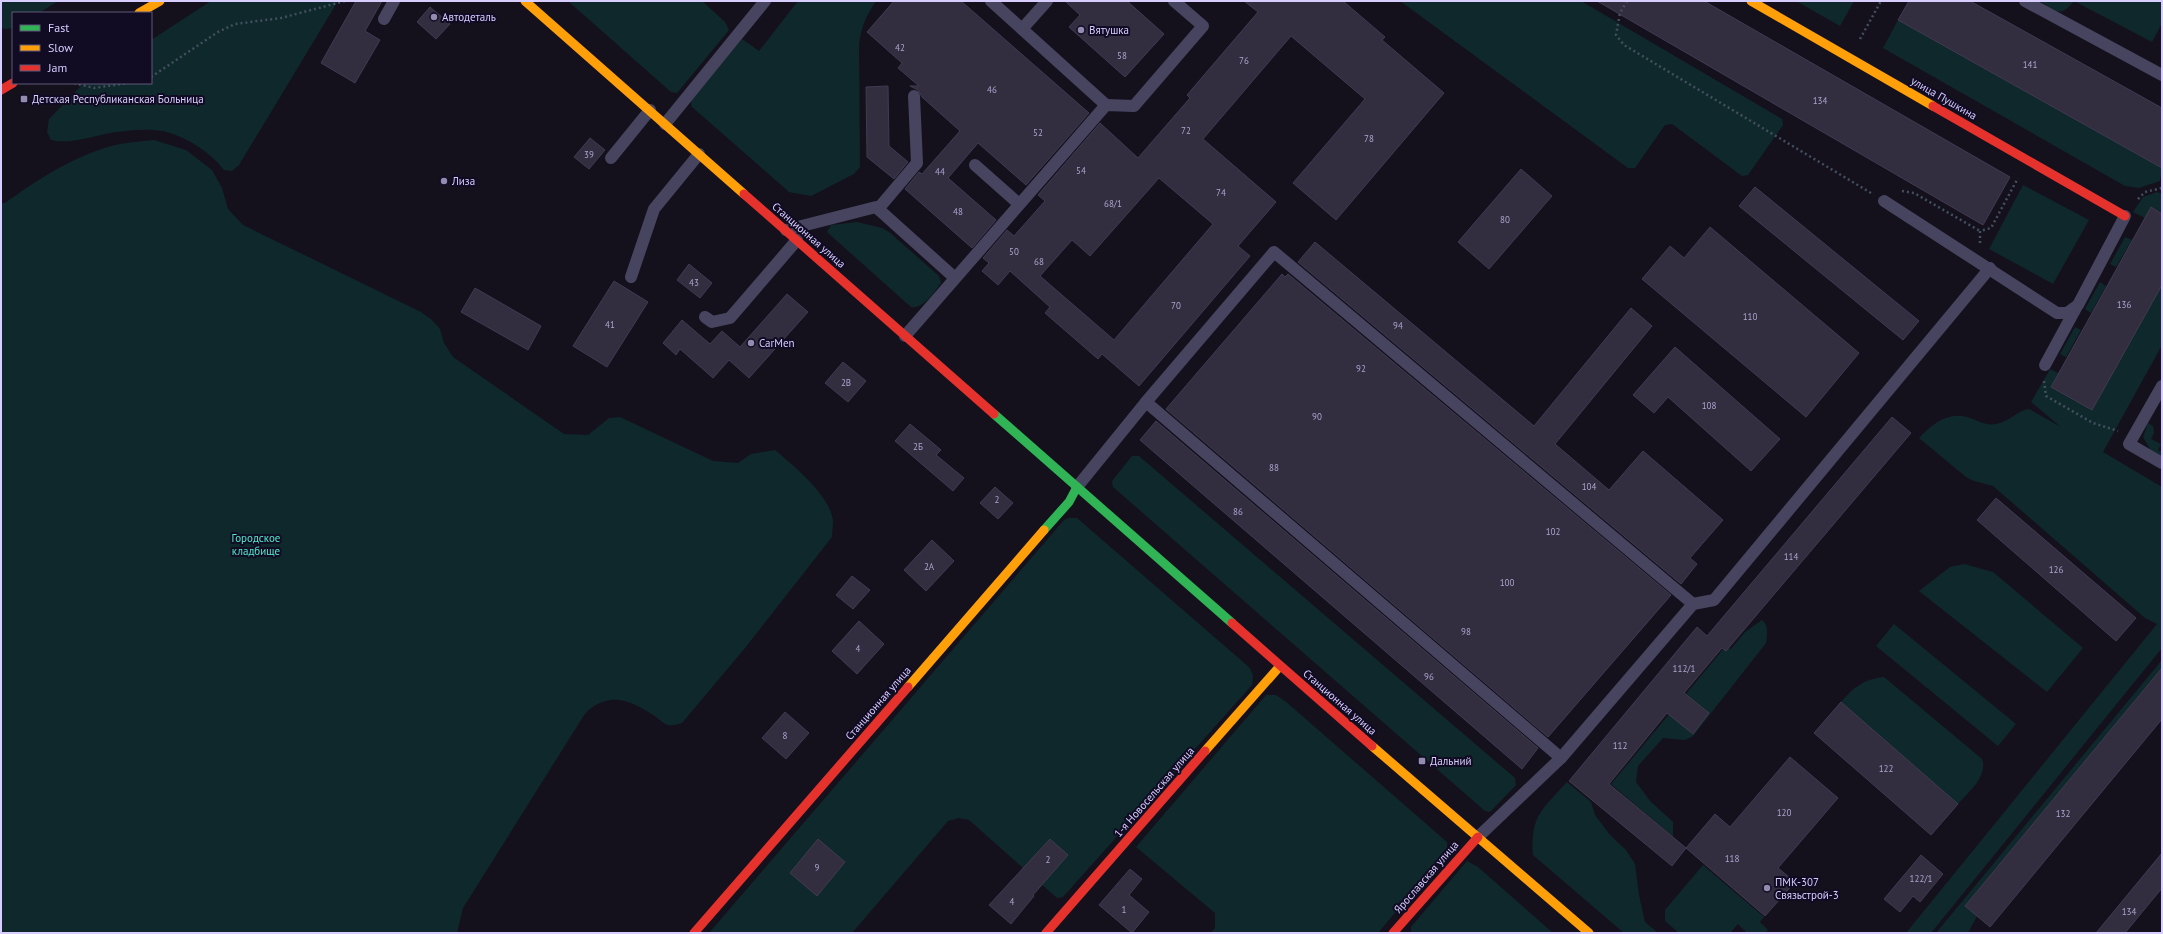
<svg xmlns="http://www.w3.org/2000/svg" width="2163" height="934" viewBox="0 0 2163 934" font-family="'PT Sans',sans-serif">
  <rect width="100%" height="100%" fill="#14111d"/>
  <g fill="#0f282b">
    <path d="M1 1H58L39 13H13V28L6 29 1 28Z"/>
    <path d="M211 1H338L239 165 232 171 224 170C210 151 178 131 154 130 138 129 121 131 105 134 87 138 69 144 51 140L47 132 49 119 84 83H151V40Z"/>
    <path d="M568 1H702L725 22 729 30 677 93 671 92Z"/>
    <path d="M798 1H876C866 16 861 27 859 45L860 167 854 174 811 196 789 192 692 107 691 101 742 39 759 51Z"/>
    <path d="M1400 1H1581L1782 119 1783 125 1748 175 1742 176 1672 124 1665 125 1635 168H1628Z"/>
    <path d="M1796 1H1854L1840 26Z"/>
    <path d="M2039 1H2162V23L2152 42 2074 1C2059 19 2057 11 2039 1Z"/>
    <path d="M1898 20 2162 168 2160 181 2139 188 2125 186 1883 48Z"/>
    <path d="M154 140 186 150 212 170 222 188 228 209 243 225 421 312 432 320 440 329 444 343 453 357 564 434 588 435 609 418 620 417 713 461 738 463 751 454 775 450C793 465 831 496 833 521 833 526 832 532 832 537L745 648 682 723C663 729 665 722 650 713 630 701 613 693 591 708 585 712 580 722 576 728L463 908 457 933H1V203H5C40 178 78 153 120 144 131 142 143 141 154 140Z"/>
    <path d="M2023 185 2089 220 2053 284 1989 249Z"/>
    <path d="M2157 192 2162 194V214L2151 207 2145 218 2133 212 2143 197Z"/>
    <path d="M857 222 882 228 889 232 939 276 941 283C934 292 924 309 911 307L827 232 831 225Z"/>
    <path d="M2125 237 2132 240 2116 267 2110 264Z"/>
    <path d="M2100 282 2106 286 2091 313 2085 309Z"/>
    <path d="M2162 285V345L2103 452 2162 487V648L1931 933H1906L2157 624 2145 618 1993 486 1974 481 1966 477 1919 438C1932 424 1949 410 1970 418 1979 421 1986 426 1996 424 2009 422 2018 410 2029 409L2061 427 2031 402 2050 369 2058 373 2051 387 2092 410Z"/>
    <path d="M2075 327 2081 330 2066 357 2060 354Z"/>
    <path d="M2148 423 2153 426 2154 433 2151 439 2161 444 2158 450 2162 452V459L2153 454 2143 437Z"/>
    <path d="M1132 456H1139L1515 778 1516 785 1491 811 1489 812 1485 811 1113 487 1112 481Z"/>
    <path d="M1069 518H1077L1250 668 1253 676 1252 685 1063 897 1057 898 969 820 959 818 948 821 852 933H709L1064 520Z"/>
    <path d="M1964 564 1993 572 2083 648 2047 692 1919 591 1950 567Z"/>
    <path d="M1762 620C1769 626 1767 634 1766 643L1693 736 1685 740 1663 738 1638 766 1636 782 1650 801 1673 822V837L1611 784 1725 647 1731 649 1745 632Z"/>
    <path d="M1894 624 2016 724 1998 746 1876 646Z"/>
    <path d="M2162 660V668L1965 906 1977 916 1968 933H1936Z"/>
    <path d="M1884 677 1982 759C1988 777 1968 792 1958 804L1841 702C1854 687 1864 679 1884 677Z"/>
    <path d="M1266 695H1276L1285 701 1447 842V851L1378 933H1211L1215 928V913L1136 847Z"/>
    <path d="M1567 782 1591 802 1595 815 1610 835 1626 850 1635 864 1639 895 1645 922 1658 933H1624L1533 855C1530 815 1543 809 1567 782Z"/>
    <path d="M1467 861 1478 867 1553 933H1411V927Z"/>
    <path d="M1703 865 1764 917 1760 922 1768 930 1766 933H1747L1738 924 1730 933H1679L1665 921V910Z"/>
  </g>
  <g fill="#322e40" stroke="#413a52" fill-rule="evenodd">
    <path d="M356 1H382L365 31 380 40 355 83 321 63Z"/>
    <path d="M894 1H961L1089 113 1026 185 978 143 948 178 996 220 972 248 905 189 919 172 922 174 960 131 922 97 918 90 910 86H919L898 68 902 63 867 32Z"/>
    <path d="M1065 1H1127L1164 34 1125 77 1069 27 1080 15Z"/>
    <path d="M1244 1H1343L1385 37 1382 40 1444 93 1336 220 1293 183 1365 99 1291 36 1203 139 1276 202 1238 246 1250 256 1139 386 1102 354 1098 359 1045 313 1050 307 1010 271 998 285 982 271 989 263 983 258 1007 230 1014 236 1045 201 1038 195 1100 123 1138 158 1190 98 1187 95 1258 12ZM1159 178 1213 224 1114 340 1040 276 1072 240 1090 256Z"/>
    <path d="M1597 1H1704L2010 177 1983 225Z"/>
    <path d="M1909 1H1970L2162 108V168L1898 20Z"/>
    <path d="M430 7 450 24 436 39 417 22Z"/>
    <path d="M888 86 889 146 908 162 894 179 867 157 866 87Z"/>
    <path d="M590 138 605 150 589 169 574 157Z"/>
    <path d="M1521 169 1552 196 1489 269 1458 242Z"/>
    <path d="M1755 187 1919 321 1903 340 1739 206Z"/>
    <path d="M2151 207 2162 214V285L2092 410 2051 387Z"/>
    <path d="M1710 227 1859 353 1806 417 1642 279 1670 246 1684 258Z"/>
    <path d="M1315 242 1534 426 1631 308 1652 326 1555 444 1609 490 1643 451 1723 520 1690 558 1697 564 1681 584 1298 262Z"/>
    <path d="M689 264 712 283 700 298 677 280Z"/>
    <path d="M1282 274 1285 277 1288 274 1671 595 1548 737 1166 409Z"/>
    <path d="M614 281 648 302 607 367 573 346Z"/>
    <path d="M475 288 541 326 528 350 461 312Z"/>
    <path d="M787 294 808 312 749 378 729 360 713 378 680 349 676 355 663 343 682 320 710 344 722 331 740 347Z"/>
    <path d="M1675 347 1780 439 1751 471 1668 397 1654 413 1633 395Z"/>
    <path d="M843 362 866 381 848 402 825 383Z"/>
    <path d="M1892 417 1911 433 1726 651 1722 648 1684 693 1709 713 1693 734 1667 713 1609 784 1686 848 1672 866 1569 781 1697 627 1707 636Z"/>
    <path d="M1156 421 1538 748 1522 769 1140 440Z"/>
    <path d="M910 424 941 450 936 455 964 478 953 491 895 441Z"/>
    <path d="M995 487 1013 503 998 519 980 503Z"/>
    <path d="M1996 498 2136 618 2116 641 1977 520Z"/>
    <path d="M932 540 954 561 926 591 904 570Z"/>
    <path d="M852 576 870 590 853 609 836 595Z"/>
    <path d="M859 621 884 644 857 674 832 651Z"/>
    <path d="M2162 668V719L1990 927 1965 906Z"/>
    <path d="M1841 702 1958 804 1931 835 1814 733Z"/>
    <path d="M785 712 809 733 786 759 762 738Z"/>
    <path d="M1790 757 1838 798 1778 868 1795 882 1765 916 1686 848 1715 814 1730 827Z"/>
    <path d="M818 839 845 862 817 896 790 873Z"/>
    <path d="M1050 839 1068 855 1033 895 1034 896 1011 924 989 905Z"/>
    <path d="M2162 853V888L2125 933H2096Z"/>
    <path d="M1921 855 1943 874 1920 902 1913 896 1900 912 1884 899Z"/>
    <path d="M1130 869 1142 879 1129 895 1149 912 1132 933 1099 905Z"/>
  </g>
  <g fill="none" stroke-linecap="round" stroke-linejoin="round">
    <g stroke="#424f5f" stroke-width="2.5" stroke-dasharray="2 3" stroke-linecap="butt">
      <path d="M1627 1 1620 13 1616 35 1624 45 1871 193"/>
      <path d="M1860 39 1881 1"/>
      <path d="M151 77 218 32 235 24 281 18 345 1"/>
      <path d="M74 83 94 88 128 83"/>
      <path d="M1902 191 1914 193 1980 231"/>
      <path d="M2138 199 2145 192 2162 188"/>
      <path d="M1980 243V231L1991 228 2018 178"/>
      <path d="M2044 381 2046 396 2093 423 2118 431"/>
    </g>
    <g stroke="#47445f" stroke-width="12">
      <path d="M991 1 1106 105"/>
      <path d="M2025 1 2162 75"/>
      <path d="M384 19 394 1"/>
      <path d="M1022 29 1047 1"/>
      <path d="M665 124 765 1"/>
      <path d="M611 158 650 110"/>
      <path d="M975 165 1019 204"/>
      <path d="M1884 201 2057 313H2067L2078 305 2125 216"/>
      <path d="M878 209 917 163 914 96"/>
      <path d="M786 230 876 207 955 278"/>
      <path d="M631 277 654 209 699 154"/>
      <path d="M705 317 712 322 730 318 797 240"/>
      <path d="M905 336 1106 105 1134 106 1203 26 1174 1"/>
      <path d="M2045 365 2076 308"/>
      <path d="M2162 386 2129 444 2162 463"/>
      <path d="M1146 402 1274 252 1693 604"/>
      <path d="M1077 487 1146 402 1561 758"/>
      <path d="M1478 837 1561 758 1693 604 1714 600 1990 268"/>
    </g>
    <g stroke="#30b455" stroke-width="9">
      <path d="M994 414 1232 623"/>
      <path d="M1044 530 1069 502 1077 487"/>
    </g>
    <g stroke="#ff9f0a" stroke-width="9">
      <path d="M525 1 744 194"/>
      <path d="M1751 1 1933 106"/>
      <path d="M139 13 160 1"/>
      <path d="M908 687 1044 530"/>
      <path d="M1372 746 1589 933"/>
      <path d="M1205 751 1280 666"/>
    </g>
    <g stroke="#e5322d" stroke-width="9">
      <path d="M1 90 13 83"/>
      <path d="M1933 106 2125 216"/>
      <path d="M744 194 994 414"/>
      <path d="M1232 623 1372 746"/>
      <path d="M694 933 908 687"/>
      <path d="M1046 933 1205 751"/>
      <path d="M1393 933 1478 837"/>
    </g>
  </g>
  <g fill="#938bb0" stroke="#110b23" stroke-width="1.5">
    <circle cx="434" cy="17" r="4"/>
    <circle cx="1081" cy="30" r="4"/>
    <rect x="20" y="95" width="8" height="8" rx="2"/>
    <circle cx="444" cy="181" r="4"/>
    <circle cx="751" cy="343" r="4"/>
    <rect x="1418" y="757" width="8" height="8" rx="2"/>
    <circle cx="1767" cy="888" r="4"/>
  </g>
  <g text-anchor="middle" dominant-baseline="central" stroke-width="4" stroke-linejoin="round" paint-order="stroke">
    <g font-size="9" fill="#aea5cf">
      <text x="900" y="47">42</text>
      <text x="1122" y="55">58</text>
      <text x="1244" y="60">76</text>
      <text x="2030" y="64">141</text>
      <text x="992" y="89">46</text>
      <text x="1820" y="100">134</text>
      <text x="1186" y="130">72</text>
      <text x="1038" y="132">52</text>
      <text x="1369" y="138">78</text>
      <text x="589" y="154">39</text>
      <text x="1081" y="170">54</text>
      <text x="940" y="171">44</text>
      <text x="1221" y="192">74</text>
      <text x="1113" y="203">68/1</text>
      <text x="958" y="211">48</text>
      <text x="1505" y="219">80</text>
      <text x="1014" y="251">50</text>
      <text x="1039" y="261">68</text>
      <text x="694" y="282">43</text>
      <text x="2124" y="304">136</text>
      <text x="1176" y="305">70</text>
      <text x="1750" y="316">110</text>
      <text x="610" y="324">41</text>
      <text x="1398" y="325">94</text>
      <text x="1361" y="368">92</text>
      <text x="846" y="382">2В</text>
      <text x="1709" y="405">108</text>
      <text x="1317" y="416">90</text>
      <text x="918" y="446">2Б</text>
      <text x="1274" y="467">88</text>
      <text x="1589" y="486">104</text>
      <text x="997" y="499">2</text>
      <text x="1238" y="511">86</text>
      <text x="1553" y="531">102</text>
      <text x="1791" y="556">114</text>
      <text x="929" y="566">2А</text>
      <text x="2056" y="569">126</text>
      <text x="1507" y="582">100</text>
      <text x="1466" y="631">98</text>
      <text x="858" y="648">4</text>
      <text x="1684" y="668">112/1</text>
      <text x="1429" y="676">96</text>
      <text x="785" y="735">8</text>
      <text x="1620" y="745">112</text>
      <text x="1886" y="768">122</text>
      <text x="1784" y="812">120</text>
      <text x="2063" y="813">132</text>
      <text x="1732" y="858">118</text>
      <text x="1048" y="859">2</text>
      <text x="817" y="867">9</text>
      <text x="1921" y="878">122/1</text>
      <text x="1012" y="901">4</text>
      <text x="1124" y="909">1</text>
      <text x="2129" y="911">134</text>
    </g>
    <g font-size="11" fill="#d7cdff" stroke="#110b23" text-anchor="start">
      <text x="442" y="17">Автодеталь</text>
      <text x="1089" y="30">Вятушка</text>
      <text x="32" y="99">Детская Республиканская Больница</text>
      <text x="452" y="181">Лиза</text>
      <text x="759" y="343">CarMen</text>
      <text x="1430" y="761">Дальний</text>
      <text x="1775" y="882">ПМК-307<tspan x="1775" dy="13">Связьстрой-3</tspan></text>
    </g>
    <g font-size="11" fill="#d7cdff" stroke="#110b23">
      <text transform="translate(1944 98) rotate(30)">улица Пушкина</text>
      <text transform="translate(809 235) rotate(41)">Станционная улица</text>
      <text transform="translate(1340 702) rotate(41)">Станционная улица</text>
      <text transform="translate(878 703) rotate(-49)">Станционная улица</text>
      <text transform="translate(1154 792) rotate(-49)">1-я Новосельская улица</text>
      <text transform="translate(1426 877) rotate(-49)">Ярославская улица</text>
    </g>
    <g font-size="11" fill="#4eeacf" stroke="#110b23">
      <text x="256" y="538">Городское<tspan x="256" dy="13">кладбище</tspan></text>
    </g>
  </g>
  <rect width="2163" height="934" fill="none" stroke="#d7cdff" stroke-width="4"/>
  <rect x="12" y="12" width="140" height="72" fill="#110b23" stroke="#60597b"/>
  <rect x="20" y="25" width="20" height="6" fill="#30b455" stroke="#60597b"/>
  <text x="48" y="32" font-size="12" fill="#d7cdff">Fast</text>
  <rect x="20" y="45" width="20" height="6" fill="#ff9f0a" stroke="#60597b"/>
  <text x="48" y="52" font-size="12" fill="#d7cdff">Slow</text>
  <rect x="20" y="65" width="20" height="6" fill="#e5322d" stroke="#60597b"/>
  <text x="48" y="72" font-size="12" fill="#d7cdff">Jam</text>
</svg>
